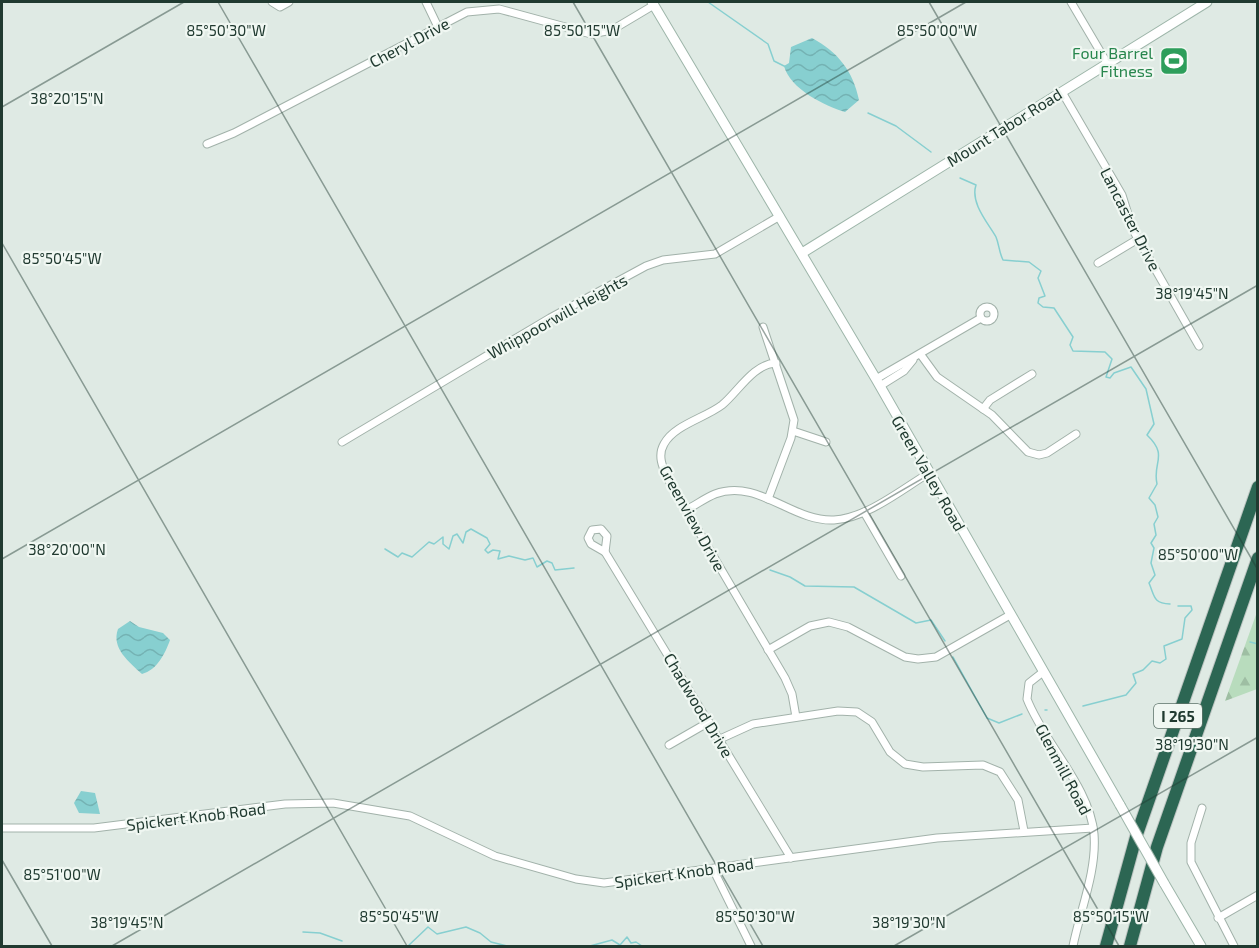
<svg xmlns="http://www.w3.org/2000/svg" width="1259" height="948" viewBox="0 0 1259 948" font-family="'Exo 2',sans-serif">
  <defs>
    <pattern id="forest-firs" width="22" height="20" patternUnits="userSpaceOnUse" patternTransform="scale(1.5)"><rect width="22" height="20" fill="#b8dcbd"/><path d="M5 1l3.5 6h-7zM16 11l3.5 6h-7z" fill="#9ebea3"/></pattern>
    <pattern id="water-waves" width="16" height="10" patternUnits="userSpaceOnUse" patternTransform="scale(1.5)"><rect width="16" height="10" fill="#87cfd0"/><path d="M0 5q4-4 8 0t8 0" fill="none" stroke="#74b2b3"/></pattern>
  </defs>
  <rect width="100%" height="100%" fill="#dfeae4"/>
  <path fill="url(#forest-firs)" d="M1257 612V689L1225 701Z"/>
  <g fill="url(#water-waves)">
    <path d="M812 38C838 52 853 71 859 100L845 112C825 106 790 89 784 66L789 63 791 47Z"/>
    <path d="M130 621 139 627 163 633 170 640C165 654 157 670 142 674 129 662 111 648 118 629Z"/>
    <path d="M81 791 95 793 100 814 79 813 74 803Z"/>
  </g>
  <g fill="none" stroke-linecap="round" stroke-linejoin="round">
    <g stroke="#87cfd0" stroke-width="1.5">
      <path d="M708 2 768 44 774 61 786 67"/>
      <path d="M868 113 896 126 931 152"/>
      <path d="M960 178 976 185C970 203 988 223 996 237 999 244 999 252 1003 260L1029 262 1041 271 1038 278 1045 296 1039 298 1038 303 1043 307 1054 308 1073 337 1070 345 1073 351 1105 352 1112 359 1106 377 1110 378 1114 373 1131 367 1146 389 1154 424 1147 435C1169 456 1152 462 1157 484L1149 498 1155 505 1158 517 1154 524 1156 535 1151 543 1154 548 1151 563 1155 575 1149 583C1155 597 1153 603 1170 604"/>
      <path d="M385 549 398 557 402 553 412 557 429 542 434 544 443 537V544L449 549 453 536 457 534 463 543 466 532 471 529 487 538 490 544 485 550 488 553 493 550 500 551 498 559 509 556 525 560 533 558 537 567 547 561 552 563 555 570 574 568"/>
      <path d="M770 570 790 577 805 586 854 587 916 623 931 620 945 641"/>
      <path d="M1250 642 1258 644"/>
      <path d="M953 657 987 718 999 723 1022 714"/>
      <path d="M1083 706 1126 695 1136 683 1133 674 1143 670 1152 661 1160 663 1166 659 1164 646 1182 639 1185 618 1192 610 1191 606H1178"/>
      <path d="M1045 710H1047"/>
      <path d="M303 932 320 933 342 941"/>
      <path d="M408 946 428 927 437 934 466 927 480 933 491 942 507 946"/>
      <path d="M538 946H555"/>
      <path d="M590 946 612 940 620 945 627 937 631 943 636 942 642 946"/>
    </g>
    <g stroke="#a2b2aa" stroke-width="9">
      <g id="street">
        <path d="M272 2 280 7 289 2"/>
        <path d="M426 2 438 27"/>
        <path d="M1071 2 1107 63"/>
        <path d="M1062 92 1122 195 1133 230 1199 346"/>
        <path d="M207 144 234 133 467 12 499 9 591 34 612 30 654 5"/>
        <path d="M1098 263 1138 239"/>
        <circle cx="987" cy="314" r="7"/>
        <path d="M763 327 794 420 791 438 768 499"/>
        <path d="M921 355 937 377 992 415 1028 452 1039 455 1047 453 1076 434"/>
        <path d="M776 363C753 364 738 392 722 405 705 418 674 425 664 444 657 456 663 468 668 479L785 678 792 694 796 717"/>
        <path d="M876 379 981 318"/>
        <path d="M880 386 904 371 913 360"/>
        <path d="M983 409 990 400 1032 374"/>
        <path d="M793 431 826 442"/>
        <path d="M342 442 550 318 646 266 663 260 715 254 780 216"/>
        <path d="M686 510C696 505 705 498 715 494 758 478 792 522 834 520 867 518 901 490 929 473"/>
        <path d="M864 512 901 576"/>
        <path d="M601 529 607 536 605 552 591 544 588 538 592 530Z"/>
        <path d="M605 552 791 858"/>
        <path d="M768 650 810 626 829 622 848 627 905 657 918 659 936 657 1010 615"/>
        <path d="M1043 672 1029 683 1027 699C1044 743 1090 787 1094 834 1097 871 1080 911 1073 946"/>
        <path d="M720 739 753 724 838 711 857 712 872 722 890 752 905 764 923 767 983 765 1000 772 1018 800 1024 831"/>
        <path d="M669 745 709 722"/>
        <path d="M1202 808 1191 843V862L1234 946"/>
        <path d="M2 828H94L285 804 333 803 410 816 495 856 576 879 604 883 937 838 1093 828"/>
        <path d="M713 869 751 946"/>
        <path d="M1218 918 1258 895"/>
      </g>
    </g>
    <g stroke="#9eb6aa" stroke-width="11">
      <g id="secondary">
        <path d="M652 2 876 379 1120 805"/>
        <path d="M802 253 1207 2"/>
        <path d="M1164 883 1201 946"/>
      </g>
    </g>
    <g stroke="#bcc4c1" stroke-width="14">
      <g id="highway">
        <path d="M1106 946 1136 837 1258 487"/>
        <path d="M1130 946 1157 847 1258 558"/>
      </g>
    </g>
    <use href="#street" stroke="#fff" stroke-width="7"/>
    <use href="#secondary" stroke="#fff" stroke-width="9"/>
    <use href="#highway" stroke="#2c6653" stroke-width="12"/>
    <g stroke="#9eb6aa" stroke-width="11" stroke-linecap="butt">
      <path id="secondary-bridge" d="M1120 805 1164 883"/>
    </g>
    <use href="#secondary-bridge" stroke="#fff" stroke-width="9"/>
  </g>
  <path fill="none" stroke="#203a30" stroke-width="1.5" stroke-opacity="0.45" d="M218 2 763 946M573 2 1119 946M929 2 1258 570M2 107 184 2M2 243 407 946M2 559 966 2M2 860 52 946M112 946 1258 285M894 946 1258 737"/>
  <defs>
    <g id="stadium-square" transform="scale(1.5)"><rect x="-9" y="-9" width="18" height="18" rx="4" fill="#2e9e5b" stroke="#f0f7f2"/><path d="M0-5a6.5 5 0 1 0 0 10a6.5 5 0 1 0 0-10ZM-3.5-1.8h7v3.6h-7Z" fill="#fff"/></g>
  </defs>
  <g fill-rule="evenodd">
    <use href="#stadium-square" x="1174" y="61"/>
  </g>
  <g text-anchor="middle" dominant-baseline="central" stroke-width="4.5" stroke-linejoin="round" paint-order="stroke">
    <rect fill="#f0f7f2" stroke="#5e736a" stroke-width="1.5" x="1154" y="704" width="48" height="24" rx="4.5"/>
    <g font-size="15" font-weight="bold" fill="#203a30">
      <text x="1178" y="716">I 265</text>
    </g>
    <g font-size="16" fill="#203a30" stroke="#f0f7f2">
      <text transform="translate(409 42) rotate(-28)">Cheryl Drive</text>
      <text transform="translate(1004 127) rotate(-32)">Mount Tabor Road</text>
      <text transform="translate(1131 219) rotate(63)">Lancaster Drive</text>
      <text transform="translate(557 316) rotate(-29)">Whippoorwill Heights</text>
      <text transform="translate(929 473) rotate(60)">Green Valley Road</text>
      <text transform="translate(693 518) rotate(61)">Greenview Drive</text>
      <text transform="translate(699 705) rotate(59)">Chadwood Drive</text>
      <text transform="translate(1064 769) rotate(62)">Glenmill Road</text>
      <text transform="translate(196 816) rotate(-7)">Spickert Knob Road</text>
      <text transform="translate(684 872) rotate(-8)">Spickert Knob Road</text>
    </g>
    <g font-size="16" fill="#27864d" stroke="#f0f7f2" text-anchor="end">
      <text x="1153" y="52">Four Barrel<tspan x="1153" dy="18">Fitness</tspan></text>
    </g>
  </g>
  <g font-size="15" text-anchor="middle" fill="#203a30" stroke="#f0f7f2" stroke-width="4.5" stroke-linejoin="round" paint-order="stroke">
    <text x="226" y="36">85°50'30"W</text>
    <text x="937" y="36">85°50'00"W</text>
    <text x="582" y="36">85°50'15"W</text>
    <text x="67" y="104">38°20'15"N</text>
    <text x="62" y="264">85°50'45"W</text>
    <text x="1192" y="299">38°19'45"N</text>
    <text x="67" y="555">38°20'00"N</text>
    <text x="1198" y="560">85°50'00"W</text>
    <text x="1192" y="750">38°19'30"N</text>
    <text x="62" y="880">85°51'00"W</text>
    <text x="399" y="922">85°50'45"W</text>
    <text x="755" y="922">85°50'30"W</text>
    <text x="1111" y="922">85°50'15"W</text>
    <text x="127" y="928">38°19'45"N</text>
    <text x="909" y="928">38°19'30"N</text>
  </g>
  <rect width="1259" height="948" fill="none" stroke="#203a30" stroke-width="6"/>
</svg>
